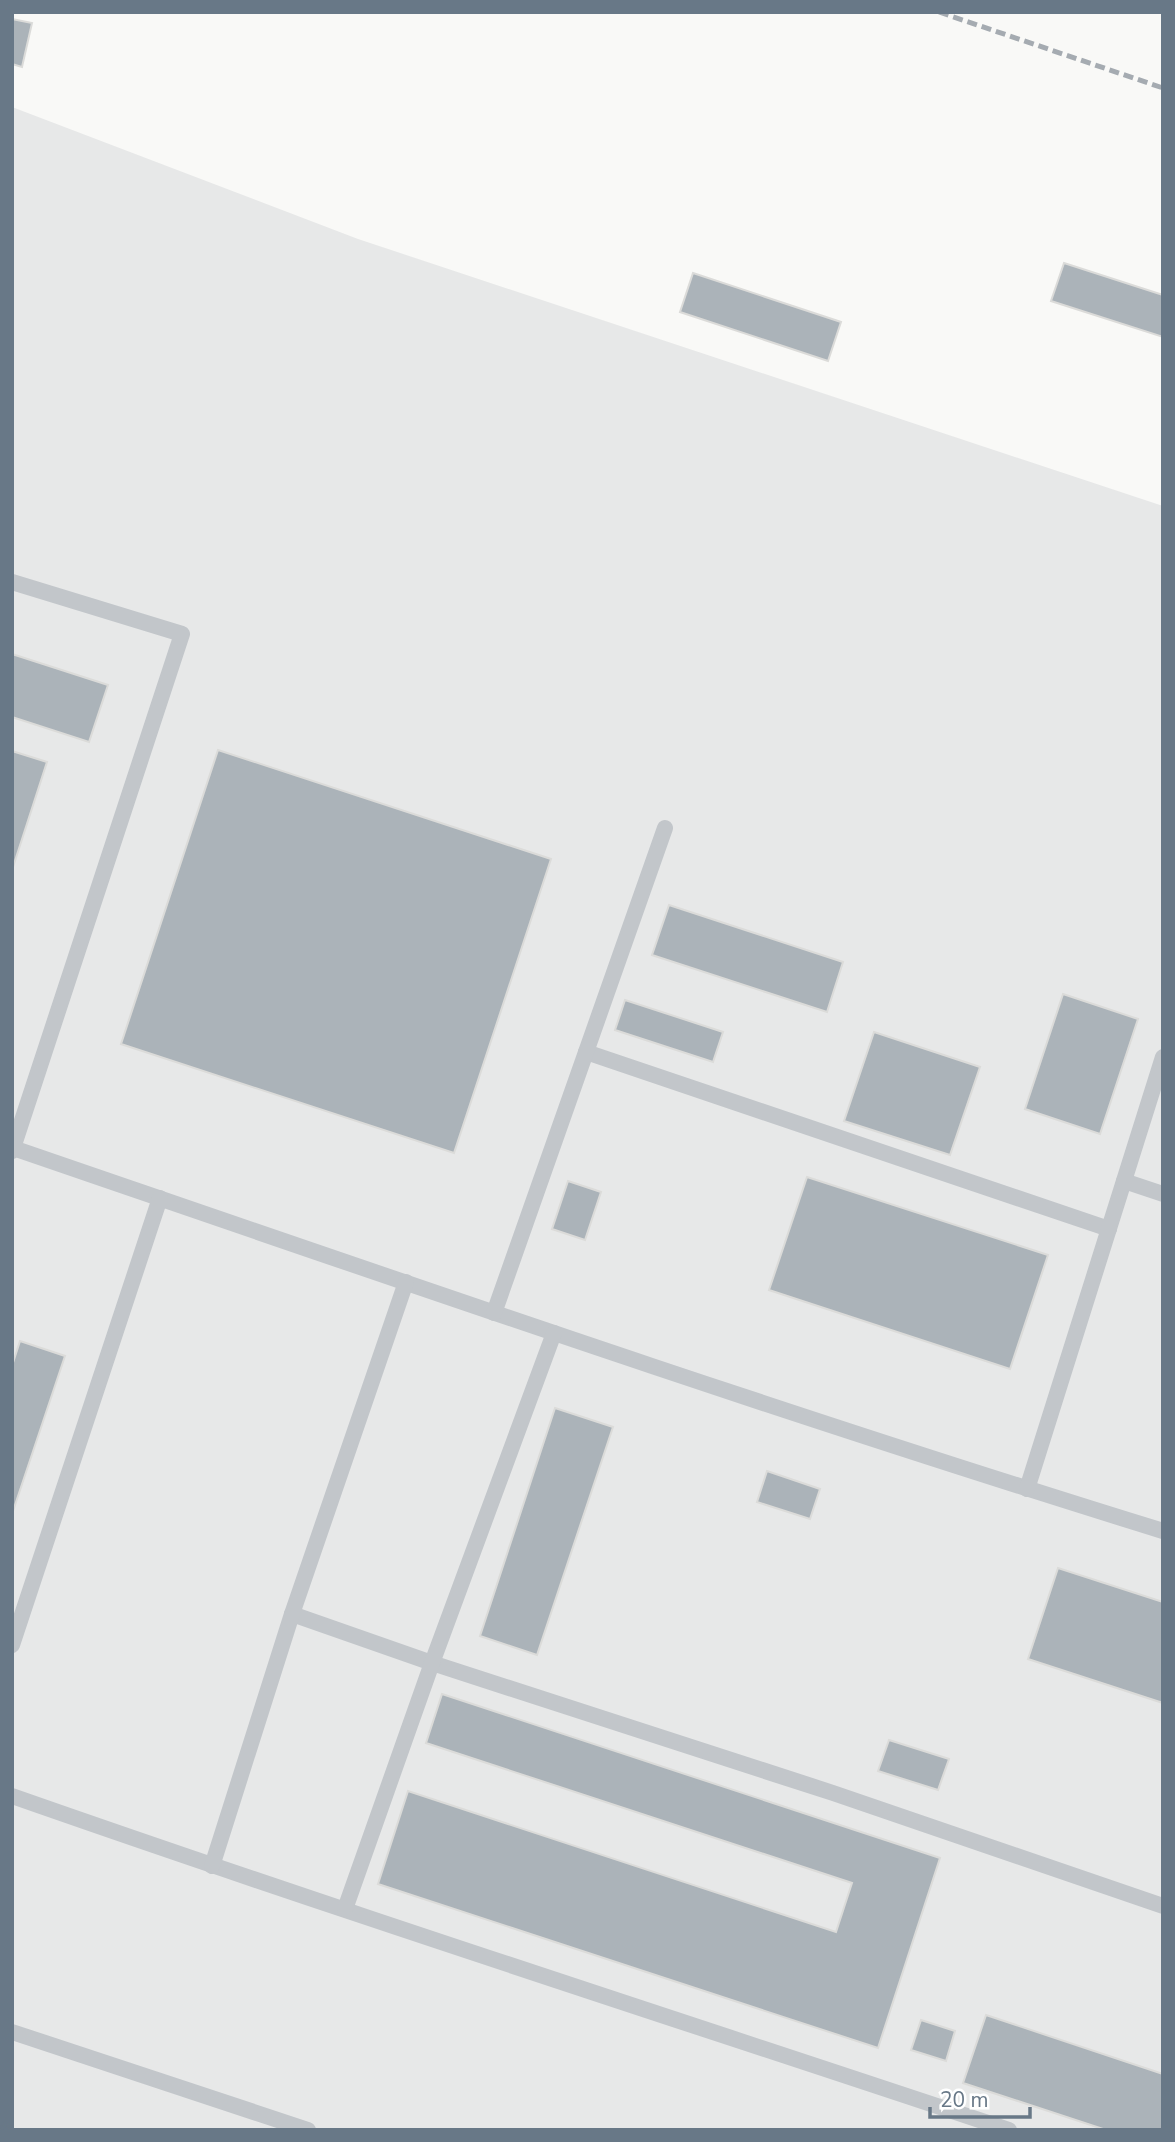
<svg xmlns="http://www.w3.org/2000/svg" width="1175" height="2142" viewBox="0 0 1175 2142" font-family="'Nunito Sans',sans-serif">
  <rect width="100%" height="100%" fill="#f9f9f7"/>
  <path fill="#e7e8e8" d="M12 107 358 239 1163 506V2130H12Z"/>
  <g fill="#abb3b9" stroke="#dbdbd9" stroke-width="2">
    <path d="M12 19 32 23 22 67 12 64Z"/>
    <path d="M1064 263 1163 295V337L1051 301Z"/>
    <path d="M693 273 841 322 828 361 680 312Z"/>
    <path d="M12 654 108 685 89 742 12 717Z"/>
    <path d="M218 750 551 859 454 1153 121 1044Z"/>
    <path d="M12 751 47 762 13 867 12 866Z"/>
    <path d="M669 905 843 962 827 1012 652 955Z"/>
    <path d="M1063 994 1138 1019 1100 1134 1025 1109Z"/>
    <path d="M625 1000 723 1032 713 1062 615 1030Z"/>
    <path d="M874 1032 980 1067 950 1155 844 1121Z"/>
    <path d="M807 1177 1048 1255 1010 1369 769 1290Z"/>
    <path d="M568 1181 601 1192 585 1240 552 1229Z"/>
    <path d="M20 1341 65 1356 12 1514V1366Z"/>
    <path d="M555 1408 613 1427 537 1655 480 1636Z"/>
    <path d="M767 1471 820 1489 810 1519 757 1502Z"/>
    <path d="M1058 1568 1163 1602V1703L1028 1659Z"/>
    <path d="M442 1694 940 1858 878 2048 378 1884 408 1791 836 1932 852 1883 426 1743Z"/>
    <path d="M889 1740 949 1759 938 1790 878 1771Z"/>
    <path d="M986 2015 1163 2074V2130H1106L963 2083Z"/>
    <path d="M921 2020 955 2031 946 2061 911 2050Z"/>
  </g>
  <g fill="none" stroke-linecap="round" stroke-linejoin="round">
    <g stroke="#c2c6ca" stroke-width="16">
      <path d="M12 582 182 634 12 1151"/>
      <path d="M586 1052 1109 1229"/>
      <path d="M13 1148C395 1279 777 1412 1163 1531"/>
      <path d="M1124 1181 1163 1194"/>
      <path d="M494 1313 665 828"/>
      <path d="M1027 1489 1163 1057"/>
      <path d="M292 1614 432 1663 833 1793 1163 1906"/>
      <path d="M12 1645 160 1198"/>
      <path d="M12 1796C343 1912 676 2019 1009 2130"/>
      <path d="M212 1866 292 1614 406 1282"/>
      <path d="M345 1909 432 1663 554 1333"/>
      <path d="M12 2032 308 2130"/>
    </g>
    <path stroke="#a5abb1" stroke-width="5" stroke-dasharray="10 5" stroke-linecap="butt" d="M939 12 1163 88"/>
  </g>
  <rect width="1175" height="2142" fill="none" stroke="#687887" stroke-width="28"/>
  <path d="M930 2107v10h100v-10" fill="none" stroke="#687887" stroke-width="3.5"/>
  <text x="940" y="2107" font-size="21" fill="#687887" stroke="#ffffff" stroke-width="5" paint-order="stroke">20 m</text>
</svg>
